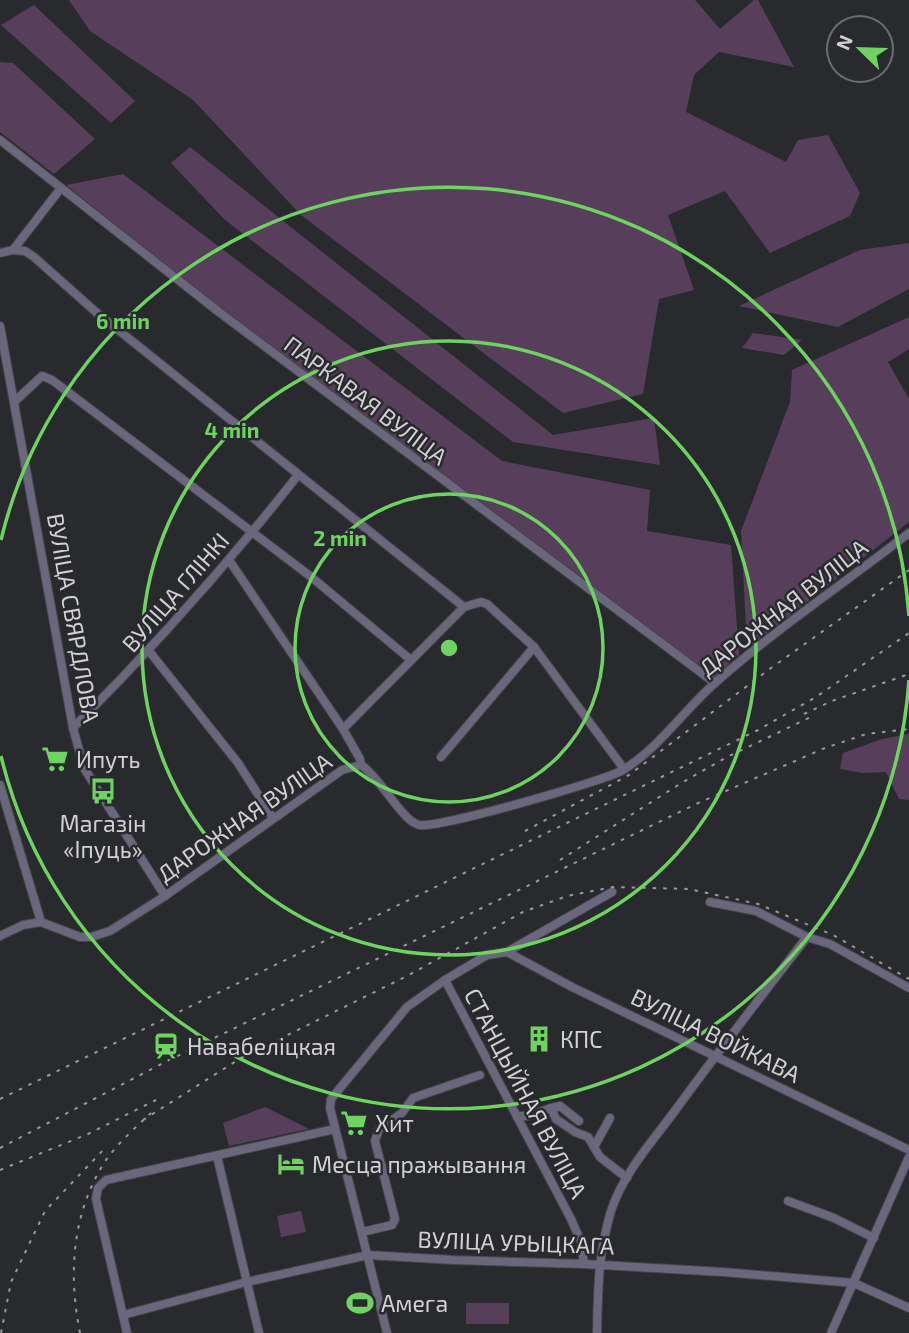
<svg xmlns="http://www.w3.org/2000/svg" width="909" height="1333" viewBox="0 0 909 1333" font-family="'Exo 2',sans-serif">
  <rect width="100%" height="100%" fill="#292a2e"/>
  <g fill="#573f5c">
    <path d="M69 0H695L720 29 754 0H758L794 67 719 52 694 75 686 112 786 162 798 140 828 135 860 193 850 216 770 253 725 191 668 215 694 290 659 299 643 394 563 413 301 215 193 100 90 31Z"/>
    <path d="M34 5 135 101 111 123 1 25Z"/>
    <path d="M0 62 13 63 95 139 54 174 0 132Z"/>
    <path d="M190 147 553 435 654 418 660 465 513 442 224 219 171 163Z"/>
    <path d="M123 174 502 461 650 490 647 531 731 545 739 655 715 678 225 312 66 185Z"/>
    <path d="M909 243V289L838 327 739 306 860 250Z"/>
    <path d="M909 317V349L888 362 909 399V522L747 649 741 531 790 402 792 370Z"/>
    <path d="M753 333 802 340 784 355 742 348Z"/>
    <path d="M909 734V800L899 799 886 772 863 773 840 769 843 753 882 739Z"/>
    <path d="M265 1107 309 1129 229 1146 223 1123Z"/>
    <path d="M301 1211 306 1232 281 1237 277 1216Z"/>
    <rect x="466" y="1303" width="43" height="21"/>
  </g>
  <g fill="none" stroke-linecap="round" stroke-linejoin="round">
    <g stroke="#444549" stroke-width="10">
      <g id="minor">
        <path d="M0 140 219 312 715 683"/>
        <path d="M13 250 25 251 34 257 97 313 464 607 481 602 487 604 534 647 624 769"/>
        <path d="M0 253 13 250 61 188"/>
        <path d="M0 326 73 728 84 768 165 896"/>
        <path d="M15 401 42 376 52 380 310 576 411 660"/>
        <path d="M229 560 343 729 360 759 361 765"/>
        <path d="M149 651 238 763 273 818"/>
        <path d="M73 728C153 648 228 564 298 475"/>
        <path d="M343 729 464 607"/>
        <path d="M441 757 534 647"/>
        <path d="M0 785 41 922"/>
        <path d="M710 902 756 911 807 937 830 944 909 988"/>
        <path d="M0 936 23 925 41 922 80 937H91L110 931 165 896 342 770 361 765C380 777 402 821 419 825 436 829 605 781 623 770 660 747 684 710 716 682 777 628 845 583 909 533"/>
        <path d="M507 952 572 987 909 1150"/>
        <path d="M445 980 571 1219 581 1242 584 1264"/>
        <path d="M551 1108 560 1106 579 1121"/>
        <path d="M517 1116H528L551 1108 556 1119 575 1132 588 1137 600 1157 627 1178"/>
        <path d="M594 1147 610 1118"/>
        <path d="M217 1156 259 1333"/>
        <path d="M788 1201 834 1218 874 1238"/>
        <path d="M362 1232 392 1225 395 1219 375 1141 379 1129 402 1113 413 1098 480 1075"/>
        <path d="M123 1315 247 1282 368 1255 454 1260 584 1264 723 1272 854 1283 909 1308"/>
        <path d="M127 1333 96 1199 98 1188 106 1180 335 1129"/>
        <path d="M387 1333 330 1108 331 1099 407 1007 445 980 487 955 507 952 612 892"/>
        <path d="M597 1333C598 1288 598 1255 611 1211 623 1174 651 1143 674 1112 717 1053 762 995 807 937"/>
        <path d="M831 1333 909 1157"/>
      </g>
    </g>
    <use href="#minor" stroke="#6a667c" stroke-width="8"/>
    <g stroke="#99999d" stroke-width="2" stroke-dasharray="3.5 7" stroke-linecap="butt">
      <path d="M804 714 832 701 909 674"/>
      <path d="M525 831 629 775 771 668 909 570"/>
      <path d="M560 860 683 782 727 757 815 715"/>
      <path d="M0 1099 758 730 816 697 909 633"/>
      <path d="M143 1120 241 1058 407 976 523 912 567 896 613 887 689 889 758 904 833 935 909 979"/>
      <path d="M0 1148 169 1060 696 804 825 748 866 734 909 729"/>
      <path d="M0 1170 88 1134 156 1100"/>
      <path d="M1 1333 11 1282 45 1211 107 1146"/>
      <path d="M80 1333C68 1273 72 1212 106 1160 118 1143 136 1127 151 1113"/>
    </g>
  </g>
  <g fill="none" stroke="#6ed360" stroke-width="3.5">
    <circle cx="449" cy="648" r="154"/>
    <circle cx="449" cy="648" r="307"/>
    <path d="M909 680A461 461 0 0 1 1 756M1 540A461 461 0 0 1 909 616"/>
  </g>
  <defs>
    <g id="supermarket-bare" transform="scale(2.1)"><path d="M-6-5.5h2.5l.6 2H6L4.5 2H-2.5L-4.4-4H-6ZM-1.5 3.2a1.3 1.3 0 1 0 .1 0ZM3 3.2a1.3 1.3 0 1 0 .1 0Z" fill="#6ed360" stroke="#292a2e" stroke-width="2.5" paint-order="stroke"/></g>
    <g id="bus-bare" transform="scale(2.1)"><path d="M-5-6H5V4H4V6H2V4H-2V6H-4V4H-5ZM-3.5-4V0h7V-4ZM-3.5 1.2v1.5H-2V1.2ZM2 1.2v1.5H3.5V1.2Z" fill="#6ed360" stroke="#292a2e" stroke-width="2.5" paint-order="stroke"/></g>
    <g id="building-bare" transform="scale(2.1)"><path d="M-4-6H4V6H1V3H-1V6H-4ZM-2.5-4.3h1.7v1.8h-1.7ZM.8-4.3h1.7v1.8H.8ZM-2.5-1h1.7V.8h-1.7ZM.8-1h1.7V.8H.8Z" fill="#6ed360" stroke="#292a2e" stroke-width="2.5" paint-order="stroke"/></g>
    <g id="station-bare" transform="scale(2.1)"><path d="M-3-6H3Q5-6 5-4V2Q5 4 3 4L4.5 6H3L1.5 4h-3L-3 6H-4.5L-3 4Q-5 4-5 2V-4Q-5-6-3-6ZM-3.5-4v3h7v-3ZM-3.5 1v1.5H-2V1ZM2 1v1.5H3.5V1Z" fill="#6ed360" stroke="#292a2e" stroke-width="2.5" paint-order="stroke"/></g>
    <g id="hotel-bare" transform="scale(2.1)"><path d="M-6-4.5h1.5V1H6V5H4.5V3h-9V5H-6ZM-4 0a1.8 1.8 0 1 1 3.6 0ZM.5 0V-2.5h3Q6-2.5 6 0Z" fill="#6ed360" stroke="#292a2e" stroke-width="2.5" paint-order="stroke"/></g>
    <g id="stadium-bare" transform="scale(2.1)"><path d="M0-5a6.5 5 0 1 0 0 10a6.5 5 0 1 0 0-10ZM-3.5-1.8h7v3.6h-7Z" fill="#6ed360" stroke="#292a2e" stroke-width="2.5" paint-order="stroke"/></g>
  </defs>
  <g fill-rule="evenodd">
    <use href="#supermarket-bare" x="55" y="759"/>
    <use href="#bus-bare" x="103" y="791"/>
    <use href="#building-bare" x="539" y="1039"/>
    <use href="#station-bare" x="166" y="1046"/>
    <use href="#supermarket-bare" x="354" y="1123"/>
    <use href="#hotel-bare" x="291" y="1164"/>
    <use href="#stadium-bare" x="360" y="1303"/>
  </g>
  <g text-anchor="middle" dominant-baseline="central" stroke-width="5" stroke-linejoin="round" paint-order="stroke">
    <g font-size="23" fill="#d2d2d5" stroke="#292a2e">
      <text transform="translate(366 400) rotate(37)">ПАРКАВАЯ ВУЛІЦА</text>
      <text transform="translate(175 592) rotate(-49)">ВУЛІЦА ГЛІНКІ</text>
      <text transform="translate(783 607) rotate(-38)">ДАРОЖНАЯ ВУЛІЦА</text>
      <text transform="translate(74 618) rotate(80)">ВУЛІЦА СВЯРДЛОВА</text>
      <text transform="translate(244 817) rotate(-35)">ДАРОЖНАЯ ВУЛІЦА</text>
      <text transform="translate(716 1035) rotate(26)">ВУЛІЦА ВОЙКАВА</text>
      <text transform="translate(526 1093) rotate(62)">СТАНЦЫЙНАЯ ВУЛІЦА</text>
      <text transform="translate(516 1242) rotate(2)">ВУЛІЦА УРЫЦКАГА</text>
    </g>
    <g font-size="23" fill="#d2d2d5" stroke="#292a2e" text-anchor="start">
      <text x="76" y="759">Ипуть</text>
      <text x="103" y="823" text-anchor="middle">Магазін<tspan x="103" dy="26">«Іпуць»</tspan></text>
      <text x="560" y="1039">КПС</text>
      <text x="187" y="1046">Навабеліцкая</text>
      <text x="375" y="1123">Хит</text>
      <text x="312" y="1164">Месца пражывання</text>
      <text x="381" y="1303">Амега</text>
    </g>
  </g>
  <circle cx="449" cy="648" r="10" fill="#6ed360" stroke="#292a2e" stroke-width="3.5"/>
  <g font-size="21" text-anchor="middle" font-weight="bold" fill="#6ed360" stroke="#292a2e" stroke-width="5" stroke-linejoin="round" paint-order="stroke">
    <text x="123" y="329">6 min</text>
    <text x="232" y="438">4 min</text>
    <text x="340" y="546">2 min</text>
  </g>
  <g transform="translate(860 49) rotate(293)"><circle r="33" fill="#292a2e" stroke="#6d6d71" stroke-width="2"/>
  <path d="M0-5L12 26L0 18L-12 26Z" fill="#6ed360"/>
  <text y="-10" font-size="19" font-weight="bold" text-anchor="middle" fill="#d2d2d5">N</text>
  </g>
</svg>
